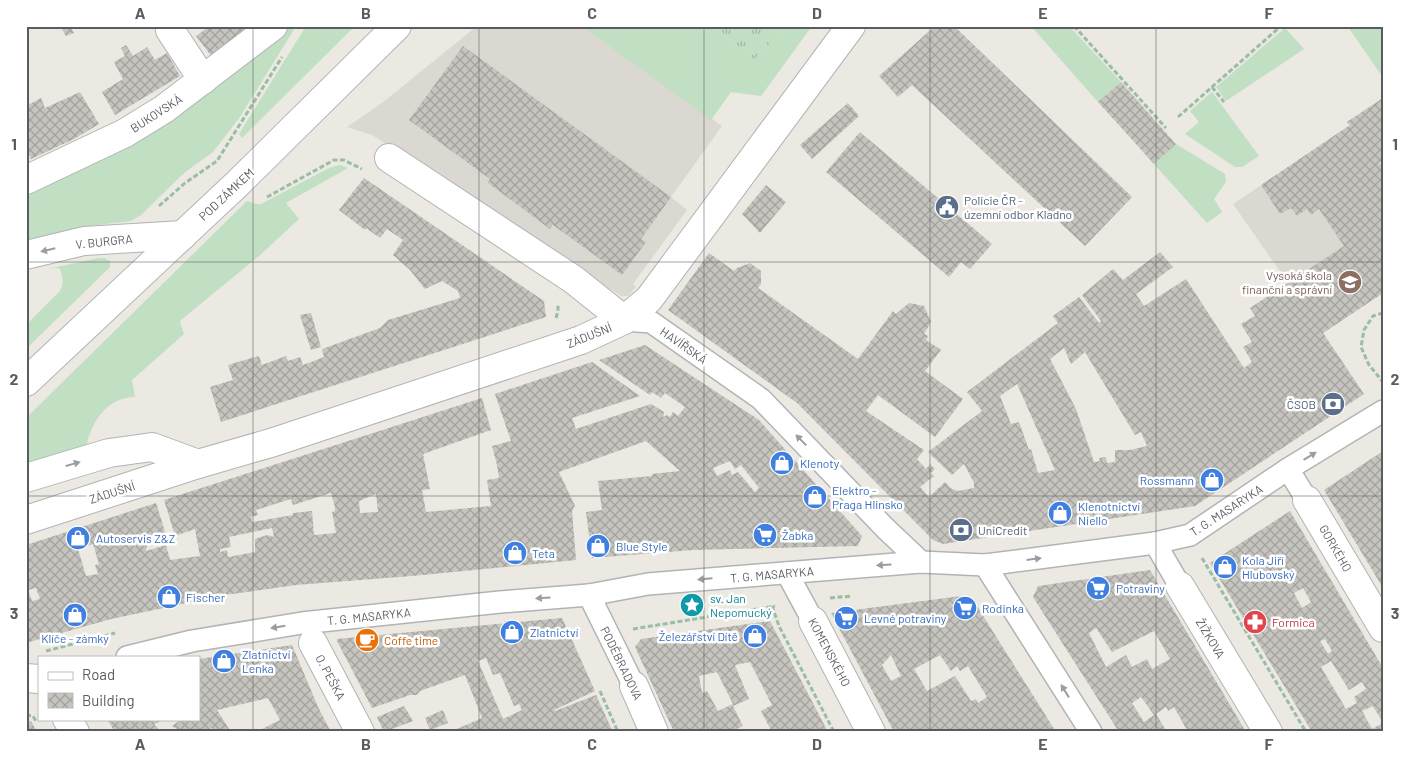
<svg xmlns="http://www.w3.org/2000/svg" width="1409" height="758" viewBox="0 0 1409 758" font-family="Barlow,sans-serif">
  <defs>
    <pattern id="park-tufts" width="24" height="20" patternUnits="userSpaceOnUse" patternTransform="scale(1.25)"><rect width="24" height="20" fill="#c0dfc3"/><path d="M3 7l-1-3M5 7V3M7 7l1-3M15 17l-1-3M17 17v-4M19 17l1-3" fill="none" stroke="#9fb8a2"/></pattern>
    <pattern id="building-cross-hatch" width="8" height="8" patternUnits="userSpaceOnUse" patternTransform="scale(1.25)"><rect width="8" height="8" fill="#c6c4be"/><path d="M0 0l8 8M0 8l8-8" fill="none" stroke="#a4a29e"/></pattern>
  </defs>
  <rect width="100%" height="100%" fill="#ebe9e1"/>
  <g fill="#dad8d0">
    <path d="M477 26H582L722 126 671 197 687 210 633 284 636 287 628 296H621L372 135 347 127 382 103Z"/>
    <path d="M1383 98V160L1380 163 1383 167V293L1323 333 1233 204 1350 126 1347 122Z"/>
  </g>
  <g fill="#c0dfc3">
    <path d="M286 26H296L240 117 213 152 184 173 141 215 131 221 89 226 26 243V188L242 64Z"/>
    <path d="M306 26H355L242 138 239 134Z"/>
    <path d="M582 26H715L754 60 786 26H812L761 96 731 92 711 120Z"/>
    <path d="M1031 26H1069L1121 82 1098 102Z"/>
    <path d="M1350 26H1383L1382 76 1348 27Z"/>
    <path d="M1285 28 1304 49 1226 101 1216 87Z"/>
    <path d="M1212 92 1259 156 1242 167H1235L1185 134 1199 122 1190 111Z"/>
    <path d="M1176 144 1225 174 1226 182 1214 199 1222 212 1207 223 1154 164Z"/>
    <path d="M340 165 348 168 286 203 299 219 259 256 181 320 180 322 184 334 132 380 135 397C107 397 90 423 86 449L26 468V418L247 201 256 204H261L329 168Z"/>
    <path d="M99 258H104L110 261V267L26 349V325L60 291C64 283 63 277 60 269L56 268 48 269Z"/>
  </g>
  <path fill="url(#park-tufts)" d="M715 26H786L754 60Z"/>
  <g fill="url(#building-cross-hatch)" fill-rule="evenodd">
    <path d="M60 26H70L74 33 66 36Z"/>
    <path d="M210 26H255L212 57 196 36Z"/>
    <path d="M935 26H954L1132 197 1085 246 912 85 898 97 879 76Z"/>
    <path d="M126 45 133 56 147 47 155 60 167 53 180 76 115 115 102 92 123 79 114 62 125 56 121 48Z"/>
    <path d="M463 46 671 197 641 239 646 242 622 275 553 225 550 229 488 183 490 179 409 120Z"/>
    <path d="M1121 82 1176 144 1154 164 1098 102Z"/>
    <path d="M80 92 99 124 74 139 31 159 26 149V106L41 98 45 108Z"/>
    <path d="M1383 98V160L1379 163 1383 167V293L1323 333 1364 394 1195 506 943 544 933 540 797 403 668 310 709 253 734 271 737 268 750 263 761 271V284L758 288 858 359 893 311 896 314 909 303 924 306 931 322 924 334 928 336 926 340 941 350 925 371 963 399 935 437 878 395 866 411 924 450 917 459 926 469 930 464 935 469 931 473 934 476 920 487 929 497 945 482 952 489 958 491 974 488V483L964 464 952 475 928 452 982 411 967 392 1058 323 1053 316 1079 297 1099 323 1101 321 1082 295 1113 269 1123 280 1160 252 1173 267 1136 294 1144 306 1186 279 1244 368 1252 362 1243 347 1252 342 1241 324 1255 316 1250 308 1344 246 1319 209 1311 215 1307 209 1297 216 1291 208 1280 214 1261 185 1350 125 1347 122ZM1064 348 1071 364 1085 352 1135 435 1141 432 1147 446 1130 450H1115V462L1107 463 1106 457 1099 458 1100 461 1094 462 1076 409 1050 359ZM1017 384 1018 386 1055 470 1038 473 1031 449 1029 450 1019 422 1011 424 1000 396Z"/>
    <path d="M848 103 859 116 812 159 800 145Z"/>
    <path d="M860 132 992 244 970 269 961 262 949 277 826 172Z"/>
    <path d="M364 178 544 301 546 317 221 422 210 387 233 380 228 365 259 356 262 365 286 356 288 361 300 357 303 365 324 357 322 349 380 328 388 320 460 298 458 291 442 281 425 289 410 270 393 255 403 240 387 229 380 238 366 228 365 230 339 210Z"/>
    <path d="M766 185 786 202 760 233 742 214Z"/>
    <path d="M311 313 321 347 311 350 300 315Z"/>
    <path d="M645 345 759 420 862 536 858 546 693 550 592 558 586 512 602 510 598 481 652 476V474L680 471 646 441 559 472 575 506 572 511 576 560 412 576 296 585 225 595 111 619 26 643V545L156 503 167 538 147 545 146 551 166 545 170 560 200 556 195 529 175 536 164 500 482 398 491 430 423 454 430 489 422 490 426 512 491 506 487 480 499 478 497 465 492 446 511 441 495 394 592 362 640 396 572 418 576 429 651 404 664 412 663 417 667 415 670 417 673 412 678 416 685 407 665 393 661 398 652 392 650 395 599 360ZM730 461 735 469 741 465 759 488 755 492 738 472 732 475 730 470 717 476 713 468ZM331 493 335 507V511L332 512 336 533 314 535 312 511 293 513V515L252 522 251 517 258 515 256 510 291 499 293 505ZM376 494 378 512 360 513 359 501ZM272 528 274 537 267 535 255 539V552L228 557 227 550 220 552V549L231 547 229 537ZM93 544 99 564 95 565 98 574 86 576 78 549ZM36 588 40 599 32 601 28 590Z"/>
    <path d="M1383 451V588L1324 490Z"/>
    <path d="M1290 511 1383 668V732H1312L1210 563ZM1303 588 1311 602 1302 608 1294 593ZM1325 639 1332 651 1328 654 1320 641ZM1331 661 1349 690 1362 682 1366 689 1354 697 1357 703 1346 709 1321 667ZM1373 706 1383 723 1372 729 1362 711Z"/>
    <path d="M1150 570 1217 683 1246 732H1188L1174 707 1168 711 1166 707 1156 714 1167 732H1119L1033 597 1038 586ZM1096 628 1112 652 1154 631 1170 659 1152 669 1147 659 1132 667 1126 655 1106 667 1089 633ZM1141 697 1154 715 1144 722 1132 703Z"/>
    <path d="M961 596 975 603 1056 732H894L831 613ZM891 655 901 676 891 681 882 665ZM940 655 951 671 957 666 960 671 968 666 987 697 978 703 976 699 971 701 955 676 927 691 914 669Z"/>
    <path d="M562 618 595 691 554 710 555 711 596 695 613 732H450L482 718 465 675 420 691 417 695H410L372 708 337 641V639ZM486 658 493 675 500 673 514 706 519 704 522 710 503 719 478 661Z"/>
    <path d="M770 621 828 732H772L761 711 772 705 750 662 735 665 749 699 733 706 743 726 731 732H674L635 647 641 639ZM717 672 733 704 718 711 707 691 702 693 699 676Z"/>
    <path d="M292 645 318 707 331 732H263L262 729 280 720 268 698 217 710 231 732H213L212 728 202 732H181L172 726 182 719H199V659Z"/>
    <path d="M404 706 413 721 384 732 377 717Z"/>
    <path d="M443 710 448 723 430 730 425 718Z"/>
    <path d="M107 719H166L154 724 161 732H115Z"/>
    <path d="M31 721 37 732H26V724Z"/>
  </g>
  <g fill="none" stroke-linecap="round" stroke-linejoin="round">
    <g stroke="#b2b3b7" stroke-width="24">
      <g id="pedestrian">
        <path d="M624 320 651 322 761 399 885 528 921 562"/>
        <path d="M1288 469 1307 500"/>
        <path d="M1155 543 1180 586"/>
        <path d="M985 565 1091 732"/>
        <path d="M787 573 813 621"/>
        <path d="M589 595 634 686"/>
        <path d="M127 657 192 641 302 623 500 602 589 595 648 584 921 562 985 565 1155 543 1190 535 1288 469 1383 411"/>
      </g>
    </g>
    <g stroke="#b2b3b7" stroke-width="30">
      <g id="minor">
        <path d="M170 30 203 80"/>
        <path d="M389 158 574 280 624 320"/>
        <path d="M26 180 125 133 164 109 273 26"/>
        <path d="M26 255 84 241 183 235"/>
        <path d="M26 478 109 453 152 447 198 464"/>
        <path d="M1307 500 1383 628"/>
        <path d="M26 520 198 464 274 442 581 340 624 320 649 299 851 26"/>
        <path d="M1180 586 1268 732"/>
        <path d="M813 621 871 732"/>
        <path d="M313 643 360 732"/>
        <path d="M26 678 39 679"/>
        <path d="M634 686 654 732"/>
        <path d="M67 719 75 732"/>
      </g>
    </g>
    <g stroke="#b3b5ba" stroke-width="30">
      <path id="secondary" d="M26 382 237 184 397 26"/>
    </g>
    <g stroke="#99bda7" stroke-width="3" stroke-dasharray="5 2.5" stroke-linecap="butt">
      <path d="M1074 26 1166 128"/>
      <path d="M1212 87 1224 102"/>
      <path d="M1178 117 1281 26"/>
      <path d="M267 197 334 160H344L362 169"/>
      <path d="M159 206 185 183 217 161 282 57"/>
      <path d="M1383 313 1373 316 1364 330 1361 347 1369 365 1383 382"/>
      <path d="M556 318 558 311V305"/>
      <path d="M1202 558 1306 732"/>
      <path d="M830 598 852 596"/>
      <path d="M772 606 779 626 834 732"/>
      <path d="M633 629 775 606"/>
      <path d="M46 651 115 633"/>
      <path d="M600 691 618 732"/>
      <path d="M26 715 33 716 37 723"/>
    </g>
    <use href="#pedestrian" stroke="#fff" stroke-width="21"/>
    <use href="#minor" stroke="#fff" stroke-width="28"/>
    <use href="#secondary" stroke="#fff" stroke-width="28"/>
  </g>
  <defs><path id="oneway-solid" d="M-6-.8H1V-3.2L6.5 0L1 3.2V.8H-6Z" transform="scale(1.25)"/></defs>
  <g fill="#9c9da0">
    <use href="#oneway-solid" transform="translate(48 250) rotate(167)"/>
    <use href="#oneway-solid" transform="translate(801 440) rotate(-134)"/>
    <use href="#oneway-solid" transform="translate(1310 456) rotate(-31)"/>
    <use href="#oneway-solid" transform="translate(73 464) rotate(-16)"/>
    <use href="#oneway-solid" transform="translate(1034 559) rotate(-7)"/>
    <use href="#oneway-solid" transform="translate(884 565) rotate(176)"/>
    <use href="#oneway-solid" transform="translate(705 579) rotate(175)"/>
    <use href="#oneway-solid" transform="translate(543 598) rotate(176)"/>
    <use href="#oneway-solid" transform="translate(278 627) rotate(171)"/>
    <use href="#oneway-solid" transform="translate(1065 691) rotate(-122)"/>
  </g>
  <path fill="none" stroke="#5a5c60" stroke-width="1" stroke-opacity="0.55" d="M253 26V732M479 26V732M704 26V732M930 26V732M1156 26V732M26 262H1383M26 496H1383"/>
  <defs>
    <g id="civic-disc" transform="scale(1.25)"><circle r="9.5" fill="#5c6f8a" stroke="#fff"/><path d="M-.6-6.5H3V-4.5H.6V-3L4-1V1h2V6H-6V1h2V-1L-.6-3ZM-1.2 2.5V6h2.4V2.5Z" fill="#fff"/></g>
    <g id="university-disc" transform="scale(1.25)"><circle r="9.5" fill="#8d6e63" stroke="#fff"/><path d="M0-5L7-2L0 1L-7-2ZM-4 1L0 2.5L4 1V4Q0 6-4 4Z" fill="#fff"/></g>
    <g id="bank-disc" transform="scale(1.25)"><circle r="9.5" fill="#5c6f8a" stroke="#fff"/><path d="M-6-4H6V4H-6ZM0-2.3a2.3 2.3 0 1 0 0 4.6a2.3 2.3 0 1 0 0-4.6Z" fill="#fff"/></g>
    <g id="shop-disc" transform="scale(1.25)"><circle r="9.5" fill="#3f7fe0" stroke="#fff"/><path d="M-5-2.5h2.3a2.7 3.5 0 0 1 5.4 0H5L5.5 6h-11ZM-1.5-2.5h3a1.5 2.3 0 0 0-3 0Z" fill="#fff"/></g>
    <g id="supermarket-disc" transform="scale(1.25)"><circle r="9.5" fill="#3f7fe0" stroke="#fff"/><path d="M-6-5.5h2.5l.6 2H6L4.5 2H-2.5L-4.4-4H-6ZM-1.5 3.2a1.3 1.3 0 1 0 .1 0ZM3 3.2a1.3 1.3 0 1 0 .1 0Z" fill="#fff"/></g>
    <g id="sight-disc" transform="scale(1.25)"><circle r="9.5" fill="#0f9aa8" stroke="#fff"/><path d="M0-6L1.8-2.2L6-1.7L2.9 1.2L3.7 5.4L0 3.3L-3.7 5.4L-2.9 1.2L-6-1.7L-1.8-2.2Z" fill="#fff"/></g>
    <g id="pharmacy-disc" transform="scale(1.25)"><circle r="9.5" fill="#e0444e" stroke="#fff"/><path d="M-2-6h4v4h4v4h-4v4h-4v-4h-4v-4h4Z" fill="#fff"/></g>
    <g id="cafe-disc" transform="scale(1.25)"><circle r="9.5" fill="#e8710a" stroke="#fff"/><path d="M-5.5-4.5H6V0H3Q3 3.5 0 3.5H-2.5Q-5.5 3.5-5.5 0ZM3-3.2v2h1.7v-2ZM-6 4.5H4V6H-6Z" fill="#fff"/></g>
  </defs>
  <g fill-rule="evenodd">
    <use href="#civic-disc" x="947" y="207"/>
    <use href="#university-disc" x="1350" y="282"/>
    <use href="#bank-disc" x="1333" y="404"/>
    <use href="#shop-disc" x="782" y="463"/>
    <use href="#shop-disc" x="1212" y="480"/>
    <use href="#shop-disc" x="815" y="497"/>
    <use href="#shop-disc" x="1060" y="513"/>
    <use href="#bank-disc" x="961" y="530"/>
    <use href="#supermarket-disc" x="765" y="535"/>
    <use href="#shop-disc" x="78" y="538"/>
    <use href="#shop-disc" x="598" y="546"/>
    <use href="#shop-disc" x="515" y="553"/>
    <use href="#shop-disc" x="1225" y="567"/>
    <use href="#supermarket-disc" x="1098" y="588"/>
    <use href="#shop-disc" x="169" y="597"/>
    <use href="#sight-disc" x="692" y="605"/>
    <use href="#supermarket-disc" x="965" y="608"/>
    <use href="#shop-disc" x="75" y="615"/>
    <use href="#supermarket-disc" x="846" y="618"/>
    <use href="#pharmacy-disc" x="1255" y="622"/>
    <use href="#shop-disc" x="512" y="632"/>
    <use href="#shop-disc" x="755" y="636"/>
    <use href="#cafe-disc" x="367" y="640"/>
    <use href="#shop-disc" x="224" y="661"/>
  </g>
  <g text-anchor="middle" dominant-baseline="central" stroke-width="5" stroke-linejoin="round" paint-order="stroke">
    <g font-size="12" fill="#5a5c60" stroke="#fff">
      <text transform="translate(156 113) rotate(-33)">BUKOVSKÁ</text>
      <text transform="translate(226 194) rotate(-43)">POD ZÁMKEM</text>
      <text transform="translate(104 241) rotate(-6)">V. BURGRA</text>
      <text transform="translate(589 335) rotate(-22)">ZÁDUŠNÍ</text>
      <text transform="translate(684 345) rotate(35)">HAVÍŘSKÁ</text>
      <text transform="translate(112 492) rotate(-18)">ZÁDUŠNÍ</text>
      <text transform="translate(1226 510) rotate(-33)">T. G. MASARYKA</text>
      <text transform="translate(1336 548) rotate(60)">GORKÉHO</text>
      <text transform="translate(772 574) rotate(-5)">T. G. MASARYKA</text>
      <text transform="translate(369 616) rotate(-6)">T. G. MASARYKA</text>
      <text transform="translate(1211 638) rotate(59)">ŽIŽKOVA</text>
      <text transform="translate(830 652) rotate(62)">KOMENSKÉHO</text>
      <text transform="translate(622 663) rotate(64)">PODĚBRADOVA</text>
      <text transform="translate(331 677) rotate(62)">O. PEŠKA</text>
    </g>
    <g font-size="12" fill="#4e5e75" stroke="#fff" text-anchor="start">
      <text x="964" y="200">Policie ČR -<tspan x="964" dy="14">územní odbor Kladno</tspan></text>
      <text x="1316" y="404" text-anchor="end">ČSOB</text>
      <text x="978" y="530">UniCredit</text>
    </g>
    <g font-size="12" fill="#785e54" stroke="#fff" text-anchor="end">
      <text x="1332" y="275">Vysoká škola<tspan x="1332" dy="14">finanční a správní</tspan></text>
    </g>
    <g font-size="12" fill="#366cbe" stroke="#fff" text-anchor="start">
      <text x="800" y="463">Klenoty</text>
      <text x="1194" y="480" text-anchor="end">Rossmann</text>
      <text x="832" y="490">Elektro -<tspan x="832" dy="14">Praga Hlinsko</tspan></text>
      <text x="1078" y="506">Klenotnictví<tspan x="1078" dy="14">Niello</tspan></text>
      <text x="782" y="535">Žabka</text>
      <text x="96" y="538">Autoservis Z&amp;Z</text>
      <text x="616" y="546">Blue Style</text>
      <text x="532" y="553">Teta</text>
      <text x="1242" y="560">Kola Jiří<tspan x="1242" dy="14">Hlubovský</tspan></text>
      <text x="1116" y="588">Potraviny</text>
      <text x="186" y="597">Fischer</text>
      <text x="982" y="608">Rodinka</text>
      <text x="864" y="618">Levné potraviny</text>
      <text x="530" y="632">Zlatnictví</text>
      <text x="738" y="636" text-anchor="end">Železářství Dítě</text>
      <text x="75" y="638" text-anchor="middle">Klíče - zámky</text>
      <text x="242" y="654">Zlatnictví<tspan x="242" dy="14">Lenka</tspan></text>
    </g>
    <g font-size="12" fill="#0d838f" stroke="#fff" text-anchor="start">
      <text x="710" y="598">sv. Jan<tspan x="710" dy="14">Nepomucký</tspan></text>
    </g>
    <g font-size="12" fill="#be3a42" stroke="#fff" text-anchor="start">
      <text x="1272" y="622">Formica</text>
    </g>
    <g font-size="12" fill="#c56008" stroke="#fff" text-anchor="start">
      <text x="384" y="640">Coffe time</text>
    </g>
  </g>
  <rect width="1409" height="758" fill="none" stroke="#ffffff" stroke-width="55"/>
  <rect x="38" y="656" width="162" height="65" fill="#ffffff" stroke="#bdbebf"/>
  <rect x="48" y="672" width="25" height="8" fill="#ffffff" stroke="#bdbebf"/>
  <text x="82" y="680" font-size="15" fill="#5a5c60">Road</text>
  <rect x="48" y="693" width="25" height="15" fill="url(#building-cross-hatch)" stroke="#bdbebf"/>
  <text x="82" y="706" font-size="15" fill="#5a5c60">Building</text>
  <rect x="28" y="28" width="1354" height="702" fill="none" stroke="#5a5c60" stroke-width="2"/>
  <g font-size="16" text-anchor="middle" font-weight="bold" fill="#5a5c60">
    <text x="140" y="19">A</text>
    <text x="366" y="19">B</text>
    <text x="592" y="19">C</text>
    <text x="817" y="19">D</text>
    <text x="1043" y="19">E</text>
    <text x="1269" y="19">F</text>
    <text x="14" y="150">1</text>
    <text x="1395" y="150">1</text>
    <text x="14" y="385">2</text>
    <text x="1395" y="385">2</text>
    <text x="14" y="619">3</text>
    <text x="1395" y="619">3</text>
    <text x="140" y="750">A</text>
    <text x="366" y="750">B</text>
    <text x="592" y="750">C</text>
    <text x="817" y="750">D</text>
    <text x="1043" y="750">E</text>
    <text x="1269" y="750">F</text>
  </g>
</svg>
